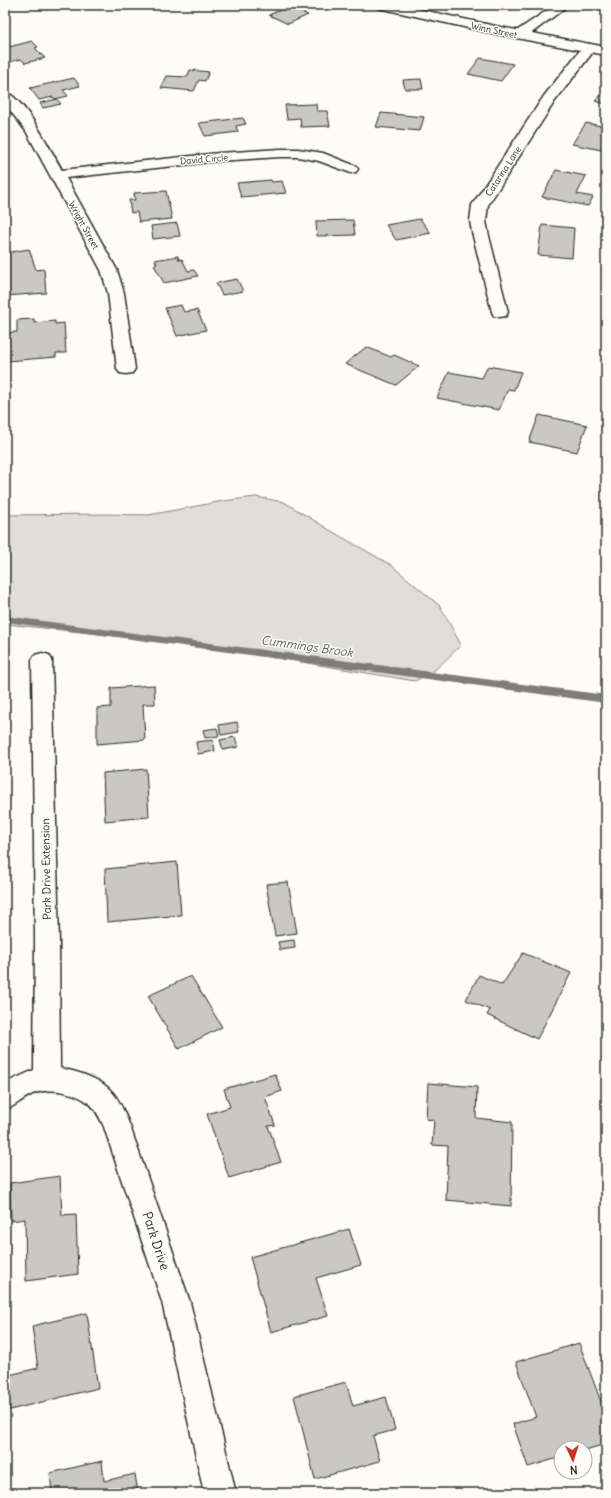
<svg xmlns="http://www.w3.org/2000/svg" width="611" height="1498" viewBox="0 0 611 1498" font-family="Delius,sans-serif">
  <rect width="100%" height="100%" fill="#fdfcf7"/>
  <filter id="ink" filterUnits="userSpaceOnUse"><feTurbulence type="fractalNoise" baseFrequency=".025" numOctaves="2"/><feDisplacementMap in="SourceGraphic" scale="8" xChannelSelector="R" yChannelSelector="G"/><feConvolveMatrix kernelMatrix="1 2 1 2 8 2 1 2 1" color-interpolation-filters="sRGB"/></filter>
  <g filter="url(#ink)">
    <path fill="#dfdeda" stroke="#858482" d="M256 497 284 502 333 532 391 565 440 606 461 645 434 671 415 681 193 644 5 624V515L103 514 149 515 223 501Z"/>
    <g fill="none" stroke-linecap="round" stroke-linejoin="round">
      <path fill="#7e7d7b" fill-rule="evenodd" d="M5 616 606 695V703L5 622Z"/>
    </g>
    <g fill="#c9c8c4" stroke="#2b2b2b">
      <path d="M506 5H527L522 9Z"/>
      <path d="M289 6 308 15 288 24 269 15Z"/>
      <path d="M32 41 38 47 35 48 45 58 25 63 21 59 10 62 5 56V48Z"/>
      <path d="M480 58 513 64 501 81 468 74Z"/>
      <path d="M190 70 209 72 205 81 199 80 194 91 161 88 167 76 187 77Z"/>
      <path d="M74 78 80 86 63 90 68 96 55 99 53 97 39 100 30 88Z"/>
      <path d="M421 79 423 89H405L403 80Z"/>
      <path d="M606 90V104L595 101Z"/>
      <path d="M57 99 61 104 43 108 40 103Z"/>
      <path d="M316 104 317 111H327L330 126 301 127 300 118 287 119 285 105Z"/>
      <path d="M381 113 424 117 420 131 376 127Z"/>
      <path d="M243 118 246 124 236 126 238 132 205 136 199 123Z"/>
      <path d="M586 123 606 127V151L572 144Z"/>
      <path d="M556 170 586 176 577 194 593 197 588 206 542 197Z"/>
      <path d="M271 180 272 182 282 181 286 193 241 197 237 183Z"/>
      <path d="M166 191 172 219 139 222 137 212 131 213 129 200H135L134 193Z"/>
      <path d="M420 219 431 233 396 240 386 225Z"/>
      <path d="M353 220 355 235 317 236 316 221Z"/>
      <path d="M177 223 180 236 153 239 151 226Z"/>
      <path d="M542 225 574 228 572 258 538 255Z"/>
      <path d="M29 249 36 270 44 269 46 293 5 296V253Z"/>
      <path d="M178 256 179 260 182 259 188 271 194 270 198 276 164 283 154 265 157 264 155 260Z"/>
      <path d="M237 279 243 291 222 295 216 283Z"/>
      <path d="M181 305 184 312 197 310 206 330 177 336 165 308Z"/>
      <path d="M34 319V323L55 321V324L64 323 66 353H56V357L7 361 5 333 17 332V320Z"/>
      <path d="M366 347 391 357 394 355 419 366 396 385 345 364Z"/>
      <path d="M488 366 521 372 514 390 508 389 499 410 437 398 449 372 482 378Z"/>
      <path d="M539 415 587 425 577 452 529 442Z"/>
      <path d="M154 685 155 704H143L145 740 97 744V708L111 707V688Z"/>
      <path d="M237 722 239 732 221 735 219 725Z"/>
      <path d="M217 728 219 736 205 738 203 730Z"/>
      <path d="M235 737 238 747 223 750 220 740Z"/>
      <path d="M213 740 215 751 198 754 196 742Z"/>
      <path d="M146 769 149 817 105 821 103 773Z"/>
      <path d="M177 862 181 915 107 922 105 869Z"/>
      <path d="M288 882 297 933 275 936 266 884Z"/>
      <path d="M294 940 295 948 280 950 278 942Z"/>
      <path d="M523 953 571 973 537 1039 487 1015 490 1010 466 1000 479 975 502 985Z"/>
      <path d="M191 976 222 1027 179 1049 148 996Z"/>
      <path d="M275 1074 282 1091 265 1097 275 1125 268 1126 281 1162 229 1178 207 1114 230 1107 224 1089Z"/>
      <path d="M428 1083 477 1087 476 1118 512 1122 511 1206 446 1200 448 1146 432 1145 434 1120 426 1119Z"/>
      <path d="M60 1176 62 1215 76 1214 78 1274 26 1281 25 1219 11 1221 10 1183Z"/>
      <path d="M349 1229 361 1265 316 1278 328 1316 271 1332 250 1257Z"/>
      <path d="M87 1313 98 1388 6 1411 5 1376 38 1368 32 1326Z"/>
      <path d="M579 1343 606 1415V1444L585 1450V1448H561V1457L528 1467 513 1424 536 1417 516 1362Z"/>
      <path d="M346 1382 353 1406 386 1397 395 1430 373 1436 380 1461 315 1479 294 1396Z"/>
      <path d="M102 1461 104 1481 135 1474 138 1493H64V1491L52 1493 50 1473Z"/>
    </g>
    <g fill="none" stroke-linecap="round" stroke-linejoin="round">
      <g stroke="#2b2b2b" stroke-width="3">
        <g id="minor">
          <path d="M555 5H569L525 38H515L513 35 515 32Z"/>
          <path d="M589 44 594 45 596 48 555 101 488 205 486 221 488 232 508 312 506 316 500 317 494 316 492 312 472 232 470 221 472 205 544 96 584 45Z"/>
          <path d="M5 92C24 97 52 152 62 170L219 153 280 149H298L323 153 356 166 358 169 356 172 351 173 319 161 298 157H280L219 161 66 178 117 270 124 293 135 369 132 373 126 374 120 373 117 369 108 293 101 270 26 131 5 104Z"/>
          <path d="M42 653 49 655 52 660 59 942 60 1068C78 1072 101 1078 113 1093 121 1102 125 1115 130 1126L190 1302 236 1493H204L162 1302 104 1127C100 1118 96 1109 89 1103 75 1092 51 1087 35 1093 24 1097 16 1106 5 1110V1083L34 1070 35 942 32 660 35 655Z"/>
        </g>
      </g>
      <g stroke="#2b2b2b" stroke-width="3">
        <path id="major" d="M377 5H400L500 27 606 47V55L500 35 383 9 378 8Z"/>
      </g>
      <use href="#minor" fill="#fdfcf7" fill-rule="evenodd"/>
      <use href="#major" fill="#fdfcf7" fill-rule="evenodd"/>
    </g>
  </g>
  <g text-anchor="middle" dominant-baseline="central" stroke-width="3" stroke-linejoin="round" paint-order="stroke">
    <g font-size="9" fill="#2b2b2b" stroke="#fdfcf7">
      <text transform="translate(494 30) rotate(12)">Winn Street</text>
      <text transform="translate(204 159) rotate(-5)">David Circle</text>
      <text transform="translate(503 171) rotate(-57)">Catarina Lane</text>
      <text transform="translate(84 225) rotate(61)">Wright Street</text>
    </g>
    <g font-size="11" fill="#2b2b2b" stroke="#fdfcf7">
      <text transform="translate(46 869) rotate(-91)">Park Drive Extension</text>
    </g>
    <g font-size="12" font-style="italic" fill="#5b5b5a" stroke="#fdfcf7">
      <text transform="translate(307 646) rotate(8)">Cummings Brook</text>
    </g>
    <g font-size="13" fill="#2b2b2b" stroke="#fdfcf7">
      <text transform="translate(156 1241) rotate(72)">Park Drive</text>
    </g>
  </g>
  <rect width="611" height="1498" fill="none" stroke="#fdfcf7" stroke-width="20"/>
  <rect x="10" y="10" width="591" height="1478" fill="none" stroke="#2b2b2b" stroke-width="1.5" filter="url(#ink)"/>
  <g transform="translate(573 1460) rotate(176)"><circle r="19" fill="#fdfcf7" stroke="#a9a8a5"/>
  <path d="M0-3L7 15L0 10L-7 15Z" fill="#c8321e"/>
  <text y="-6" font-size="11" font-weight="bold" text-anchor="middle" fill="#2b2b2b">N</text>
  </g>
</svg>
